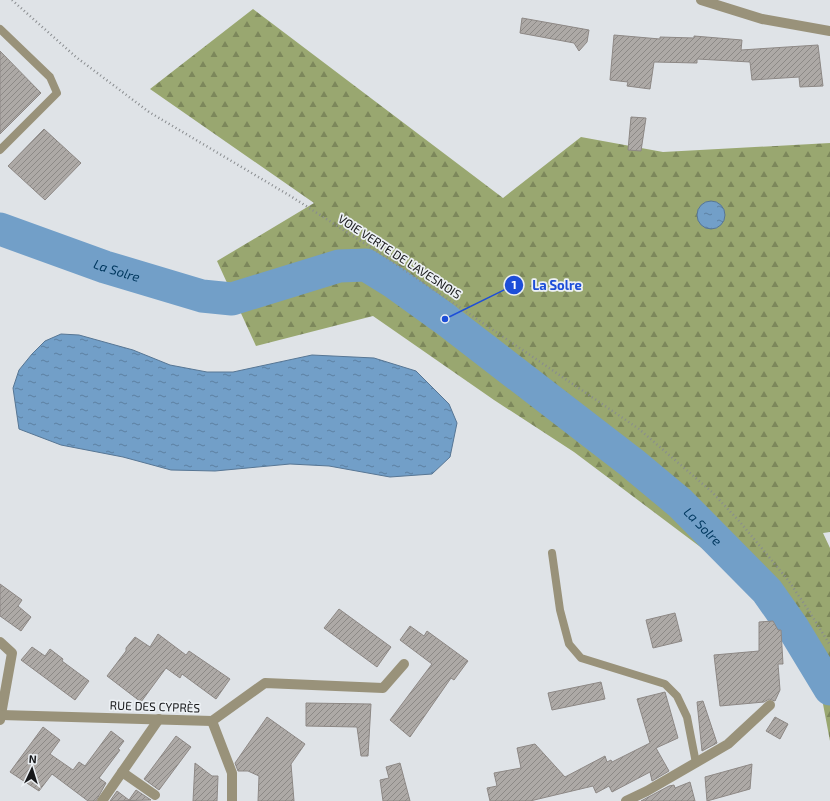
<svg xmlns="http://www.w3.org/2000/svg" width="830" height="801" viewBox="0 0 830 801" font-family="'Exo 2',sans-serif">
  <defs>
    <pattern id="forest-firs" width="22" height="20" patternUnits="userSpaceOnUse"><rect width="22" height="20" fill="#99a770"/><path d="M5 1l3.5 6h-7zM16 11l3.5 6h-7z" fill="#7c875b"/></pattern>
    <pattern id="water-ripples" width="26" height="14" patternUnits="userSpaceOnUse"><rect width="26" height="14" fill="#729fc8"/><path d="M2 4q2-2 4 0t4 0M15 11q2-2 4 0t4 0" fill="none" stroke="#5d81a2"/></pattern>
    <pattern id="building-hatch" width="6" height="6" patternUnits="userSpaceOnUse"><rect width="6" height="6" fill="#ada9a6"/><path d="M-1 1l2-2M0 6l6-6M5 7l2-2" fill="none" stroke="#8c8986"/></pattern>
  </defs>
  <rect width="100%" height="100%" fill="#dfe3e7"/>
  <path fill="url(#forest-firs)" d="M253 9 503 198 581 137 663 152 830 143V532L823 533 830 548V741L823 704 811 657 719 561 574 452 494 400 373 316 256 346 217 261 314 203 150 89Z"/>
  <g fill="url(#water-ripples)" stroke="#577694">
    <circle cx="711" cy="215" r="14"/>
    <path d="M61 334 79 335 133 350 170 365 207 372H233L312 355 374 358 416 371 449 404 457 423 450 457 432 474 390 477 329 466 290 464 215 471 171 470 123 457 61 445 19 429 13 388 19 370 32 354 45 341Z"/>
  </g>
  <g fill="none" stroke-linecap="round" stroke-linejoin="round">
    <path stroke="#729fc8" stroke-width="33" id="s1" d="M0 229 105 267 202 296 232 299 339 266 366 265 395 283 445 319 632 463 680 503 767 591 793 628 830 689"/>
  </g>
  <g fill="url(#building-hatch)" stroke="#8d8885">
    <path d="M522 18 589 30 587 42 579 51 574 43 520 33Z"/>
    <path d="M614 35 660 39V37L694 38V36L742 40 741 50 818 45 823 86 800 87 799 77 752 80 750 62 697 59V63L654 62 650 89 627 86 628 82 610 80Z"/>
    <path d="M0 51 41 93 0 134Z"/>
    <path d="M631 117 646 118 641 151 628 150Z"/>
    <path d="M44 129 81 163 45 200 8 166Z"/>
    <path d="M0 584 22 600 18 606 31 617 21 631 0 616Z"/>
    <path d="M339 609 391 647 377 667 324 628Z"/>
    <path d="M675 613 682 641 653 648 646 620Z"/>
    <path d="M773 621 778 630H781L783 664H778L780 690 775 701 769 699 764 702 720 706 714 655 759 651V622Z"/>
    <path d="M410 626 424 636 427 631 468 661 454 680 451 678 410 737 390 720 432 664 400 640Z"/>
    <path d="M158 634 186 655 189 651 230 679 216 699 182 674 180 678 166 668 141 702 107 676 126 651V648L135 637 150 647Z"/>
    <path d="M32 647 45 656 50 649 63 659 62 661 89 681 75 700 21 660Z"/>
    <path d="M601 682 605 699 552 710 548 693Z"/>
    <path d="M665 692 678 738 656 748 669 771 652 781 650 772 612 792 609 786 596 793 593 786 530 801H490L487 788 497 786 494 773 521 768 517 748 535 744 565 777 605 756 607 762 611 760 612 762 650 743 637 699Z"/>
    <path d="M703 701 717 743 702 751 697 702Z"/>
    <path d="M306 703 371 704 368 756H361L357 727 306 726Z"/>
    <path d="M267 717 305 744 291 764 294 801H258L259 776 248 771H238L235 763Z"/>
    <path d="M775 717 788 724 780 739 766 731Z"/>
    <path d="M43 727 60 740 50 754 73 770 79 762 85 766 111 731 124 741 118 749 120 750 99 778 106 783 96 801H88L52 774 39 791 10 772Z"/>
    <path d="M176 736 191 747 159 790 144 779Z"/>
    <path d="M195 763 212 776H218L217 801H193Z"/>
    <path d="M400 763 410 801H383L380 780 389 778 386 767Z"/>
    <path d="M752 764 750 789 707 801 705 777Z"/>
    <path d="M690 782 695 801H641L669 786 674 785 675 788Z"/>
    <path d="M136 790 151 800 110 801 117 791 129 800Z"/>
  </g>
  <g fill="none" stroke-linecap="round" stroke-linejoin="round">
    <path stroke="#898c8f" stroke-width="2.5" stroke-dasharray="1 3" stroke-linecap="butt" d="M12 0 76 57 149 112 292 197 381 254 639 429 712 492 740 522 788 580 809 611 830 645"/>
    <g stroke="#99927a" stroke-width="8">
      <path d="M0 29 50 77 57 93 0 150"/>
      <path d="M552 553 560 610 569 644 581 658 665 684 677 696 687 717 696 763"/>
    </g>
    <g stroke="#99927a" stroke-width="10">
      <path d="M701 0 762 19 830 31"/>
      <path d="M0 642 12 653 0 720"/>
      <path d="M1 715 212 721 265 683 383 688 404 664"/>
      <path d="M212 721 232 773V801"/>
      <path d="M122 772 155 795"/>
      <path d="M102 801 159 719"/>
      <path d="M626 801 647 791 728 744 770 705"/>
    </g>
  </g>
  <g text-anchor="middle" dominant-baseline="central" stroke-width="3.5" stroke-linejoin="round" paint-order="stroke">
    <g font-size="12" fill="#17181a" stroke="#ecf0f4">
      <text transform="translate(400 256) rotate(33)">VOIE VERTE DE L'AVESNOIS</text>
      <text transform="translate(155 706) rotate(2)">RUE DES CYPRÈS</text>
    </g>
    <g font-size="13" font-style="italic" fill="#023960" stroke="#ecf0f4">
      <text stroke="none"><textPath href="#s1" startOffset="124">La Solre</textPath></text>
      <text stroke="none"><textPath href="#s1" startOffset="809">La Solre</textPath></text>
    </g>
  </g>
  <path fill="none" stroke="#1d4ed8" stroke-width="1.5" d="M445 319L514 285"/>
  <g fill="#1d4ed8" stroke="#ecf0f4" stroke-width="1.5">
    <circle cx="445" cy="319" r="4"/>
    <circle cx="514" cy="285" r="10"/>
  </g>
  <g font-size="12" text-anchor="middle" font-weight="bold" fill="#fff">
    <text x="514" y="289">1</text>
  </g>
  <g font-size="13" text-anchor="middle" font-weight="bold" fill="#1d4ed8" stroke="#ecf0f4" stroke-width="3.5" stroke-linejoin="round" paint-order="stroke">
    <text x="557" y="290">La Solre</text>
  </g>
  <g transform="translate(32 769) rotate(4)" stroke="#ecf0f4" stroke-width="3" paint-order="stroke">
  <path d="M0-3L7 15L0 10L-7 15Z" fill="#17181a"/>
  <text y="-6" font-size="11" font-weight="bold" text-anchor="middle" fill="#17181a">N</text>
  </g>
</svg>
